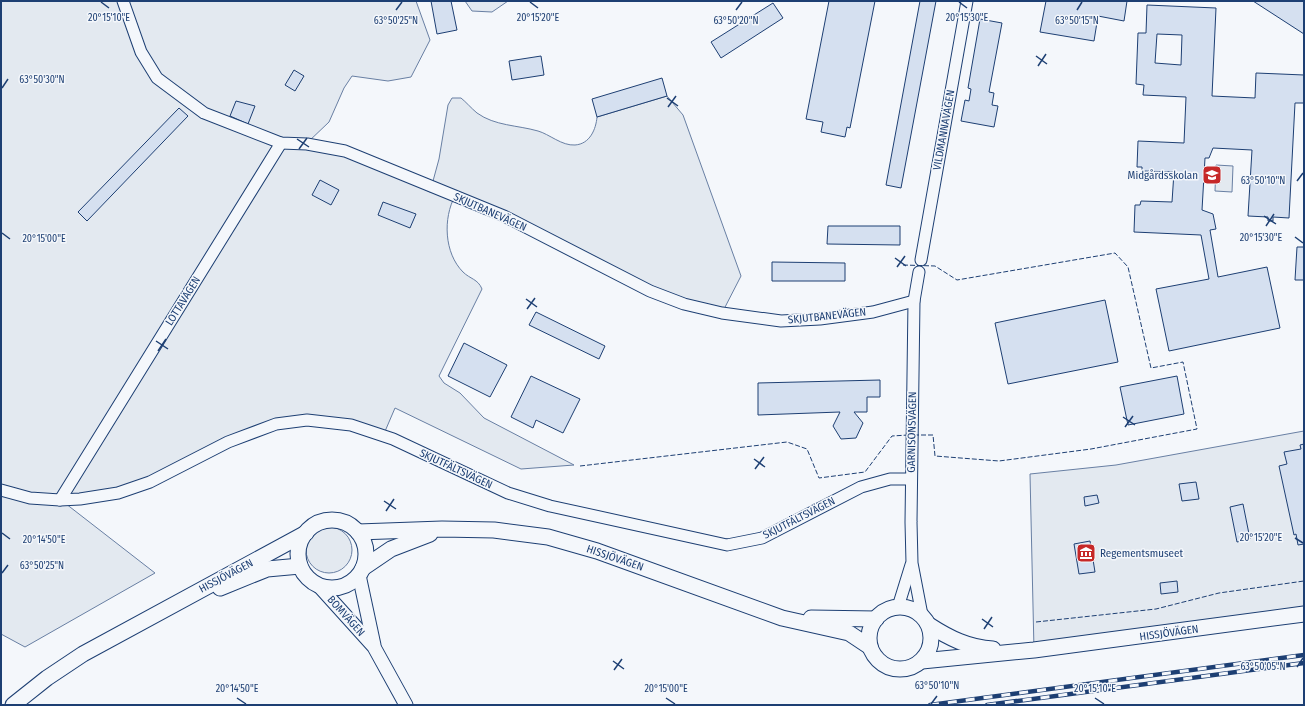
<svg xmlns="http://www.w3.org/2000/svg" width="1305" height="706" viewBox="0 0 1305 706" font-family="'Fira Sans Condensed',sans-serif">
  <rect width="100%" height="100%" fill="#f4f7fb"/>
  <g fill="#e3e9f0" stroke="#687fa3">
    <path d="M1 1H416L430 40 411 77 388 81 352 76 344 88 329 122 307 143 345 151 430 192 439 159 448 105 452 98H461C466 102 471 108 477 113 495 126 517 125 538 131 549 134 562 146 575 145 590 144 596 129 597 117L667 96 683 115 741 276 722 313 684 304 455 196C443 218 444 253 463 272 470 279 478 279 482 289L439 376 444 383 460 393 484 418 574 465 521 469 395 408 383 436 351 425 276 424 150 482 61 500 155 573 25 647 1 634Z"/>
    <path d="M465 1H508L492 12 472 11Z"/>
    <path d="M1216 165 1233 166 1232 192 1215 191Z"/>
    <path d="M1304 431V614L1034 650 1030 474 1116 465Z"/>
    <circle cx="329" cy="550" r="23"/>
  </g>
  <g fill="#d5e0f0" stroke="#1d3f73" fill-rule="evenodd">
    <path d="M431 1H451L457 30 437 34Z"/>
    <path d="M829 1H875L850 128 847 127 845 137 821 132 823 122 806 119Z"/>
    <path d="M920 1H936L901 188 886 185Z"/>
    <path d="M1046 1H1127L1124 21 1098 16 1094 41 1040 32Z"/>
    <path d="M1253 1H1304V34Z"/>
    <path d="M773 3 783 18 721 58 711 42Z"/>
    <path d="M1147 5 1216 8 1212 96 1255 98 1256 73 1304 75V103H1295L1289 218 1273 217V221H1268V217L1248 216 1252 150 1213 148 1209 158H1205L1202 210 1213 214 1216 229 1210 230 1218 277 1267 267 1280 328 1169 351 1156 289 1209 279 1201 235 1134 232 1135 205H1140L1141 201 1172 202 1174 172 1142 171V167H1137L1138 141 1184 143 1186 97 1143 95 1144 85 1136 84 1138 33H1146ZM1157 34 1182 35 1181 65 1155 63Z"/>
    <path d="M980 19 1002 23 989 92 994 93 992 105 998 106 994 127 961 121 965 100 969 101 971 89 968 88Z"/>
    <path d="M541 56 544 75 512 80 509 61Z"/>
    <path d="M294 70 304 76 295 91 285 85Z"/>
    <path d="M662 78 667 96 597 117 592 99Z"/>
    <path d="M236 101 255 106 248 124 230 116Z"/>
    <path d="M179 108 188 116 87 221 78 212Z"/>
    <path d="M320 180 339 190 331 205 312 195Z"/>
    <path d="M383 202 416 214 410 228 378 215Z"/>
    <path d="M828 226H900V245L827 244Z"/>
    <path d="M1297 247H1304V280H1295Z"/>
    <path d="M772 262 845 263V281H772Z"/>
    <path d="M1105 300 1118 362 1008 384 995 323Z"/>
    <path d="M536 312 605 346 599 359 529 325Z"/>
    <path d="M464 343 507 365 490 397 448 376Z"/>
    <path d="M531 376 580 399 563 433 536 420 533 428 511 417Z"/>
    <path d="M1177 376 1184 414 1128 425 1120 387Z"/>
    <path d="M880 380V397H867V412H854L863 423 856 438 841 439 833 426 840 412 758 415V383Z"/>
    <path d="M1304 444V544L1298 545 1296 534 1294 535 1279 466 1287 464 1284 452 1301 449 1300 445Z"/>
    <path d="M1196 482 1199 499 1182 501 1179 484Z"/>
    <path d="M1097 495 1099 503 1085 506 1084 497Z"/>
    <path d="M1243 504 1250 539 1237 542 1230 507Z"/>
    <path d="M1090 541 1095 572 1079 574 1074 544Z"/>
    <path d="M1177 581 1178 592 1161 594 1160 583Z"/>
  </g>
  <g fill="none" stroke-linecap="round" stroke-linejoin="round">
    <g stroke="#1d3f73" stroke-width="13">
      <g id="minor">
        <path d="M123 1 141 52 157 78 204 113 281 143 307 144 345 151 504 216 650 291 684 304 722 313 781 321 820 319 873 312 914 301"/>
        <path d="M921 260 967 1"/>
        <path d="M919 272 914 301 911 522 912 563 922 615"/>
        <path d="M1 490 30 498 60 500 80 499 118 493 150 482 228 442 276 424 307 420 351 425 393 439 508 493 550 506 727 545 762 538 861 487 890 479H911"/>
        <path d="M60 500 281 143"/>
        <path d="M898 607 911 565"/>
      </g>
    </g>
    <g stroke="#1d3f73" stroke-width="15">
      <g id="tertiary">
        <path d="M359 575 374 645"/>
        <path d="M318 585 374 647 406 705"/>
      </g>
    </g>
    <g stroke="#1d3f73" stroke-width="17">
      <g id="secondary">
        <circle cx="332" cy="554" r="34"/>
        <path d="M358 532 442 529 494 530 548 537 597 551 782 618 849 633 870 647"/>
        <path d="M363 568 391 549 430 534"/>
        <path d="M220 588 267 569 300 566"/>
        <circle cx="900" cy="638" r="31"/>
        <path d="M811 618 876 619"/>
        <path d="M929 625C949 638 969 648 993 649"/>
        <path d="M922 661 1034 650 1304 614"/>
        <path d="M13 705 47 678 83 654 306 533"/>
      </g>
    </g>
    <use href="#minor" stroke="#f4f7fb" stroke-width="11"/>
    <use href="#tertiary" stroke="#f4f7fb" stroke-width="13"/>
    <use href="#secondary" stroke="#f4f7fb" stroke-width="15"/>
    <g stroke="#1d3f73" stroke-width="4.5">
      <g id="rail">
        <path d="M930 705 1304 655"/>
        <path d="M987 705 1304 663"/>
      </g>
    </g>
    <use href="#rail" stroke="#f4f7fb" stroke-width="3" stroke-dasharray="9" stroke-linecap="butt"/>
    <g stroke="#1d3f73" stroke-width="1" stroke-dasharray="5 2" stroke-linecap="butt">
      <path d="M903 265 935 266 957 280 1115 253 1128 267 1151 368 1183 362 1197 429 1091 449 999 461 935 456 933 435H914"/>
      <path d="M580 466 787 442 807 449 819 478 865 472 892 436 908 435"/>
      <path d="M1036 622 1156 609 1219 593 1304 581"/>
    </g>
  </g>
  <path fill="none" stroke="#1d3f73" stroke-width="1.5" d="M101 2 109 8M530 2 538 8M959 2 967 8M396 10 402 2M736 10 742 2M1077 10 1082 2M1036 56 1047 64M1038 66 1046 54M2 88 8 79M667 98 678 106M668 107 676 96M297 139 309 147M299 149 307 138M1297 181 1303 173M1264 216 1276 224M1266 226 1274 214M2 233 10 239M1295 237 1303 243M895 258 906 266M897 267 905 256M526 299 537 307M527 309 535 298M156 341 168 349M158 351 166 339M1123 417 1135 425M1125 427 1133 416M754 459 765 467M755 469 764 457M384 501 396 509M386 511 394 499M2 533 10 539M1295 538 1303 543M2 573 8 565M982 619 993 627M984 629 992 617M613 661 624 669M1297 667 1303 658M614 670 622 659M237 698 246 704M666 698 675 704M1095 698 1104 704M931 704 937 696"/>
  <defs>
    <g id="school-square" transform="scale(1)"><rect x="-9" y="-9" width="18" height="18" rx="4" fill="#c62828" stroke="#f4f7fb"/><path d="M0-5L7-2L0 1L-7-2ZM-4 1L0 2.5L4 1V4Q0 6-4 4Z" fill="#fff"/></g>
    <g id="museum-square" transform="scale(1)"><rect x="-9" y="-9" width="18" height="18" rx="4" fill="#c62828" stroke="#f4f7fb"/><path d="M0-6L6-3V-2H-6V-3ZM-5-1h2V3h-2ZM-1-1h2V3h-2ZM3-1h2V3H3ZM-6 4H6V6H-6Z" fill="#fff"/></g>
  </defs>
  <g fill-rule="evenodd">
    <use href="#school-square" x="1212" y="175"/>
    <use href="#museum-square" x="1086" y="553"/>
  </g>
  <g text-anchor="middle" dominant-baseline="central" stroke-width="3" stroke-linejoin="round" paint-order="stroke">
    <g font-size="11" fill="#1d3f73" stroke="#f4f7fb">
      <text transform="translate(944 130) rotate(-80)">VILDMANNAVÄGEN</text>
      <text transform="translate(490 212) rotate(24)">SKJUTBANEVÄGEN</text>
      <text transform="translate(183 301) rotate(-58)">LOTTAVÄGEN</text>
      <text transform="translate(827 316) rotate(-6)">SKJUTBANEVÄGEN</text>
      <text transform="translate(912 432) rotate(-89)">GARNISONSVÄGEN</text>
      <text transform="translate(456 469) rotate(25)">SKJUTFÄLTSVÄGEN</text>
      <text transform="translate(799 518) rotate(-27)">SKJUTFÄLTSVÄGEN</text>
      <text transform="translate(615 558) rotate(19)">HISSJÖVÄGEN</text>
      <text transform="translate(226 576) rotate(-28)">HISSJÖVÄGEN</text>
      <text transform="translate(346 616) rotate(48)">BOMVÄGEN</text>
      <text transform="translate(1169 633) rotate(-8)">HISSJÖVÄGEN</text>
    </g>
    <g font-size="11" fill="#1d3f73" stroke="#f4f7fb" text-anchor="end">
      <text x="1198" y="175">Midgårdsskolan</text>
      <text x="1100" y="553" text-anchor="start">Regementsmuseet</text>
    </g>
  </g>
  <g font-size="10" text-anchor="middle" fill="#1d3f73" stroke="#f4f7fb" stroke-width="3" stroke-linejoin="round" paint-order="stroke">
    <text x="109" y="21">20°15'10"E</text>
    <text x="538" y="21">20°15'20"E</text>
    <text x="967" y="21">20°15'30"E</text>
    <text x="396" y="24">63°50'25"N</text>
    <text x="736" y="24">63°50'20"N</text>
    <text x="1077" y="24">63°50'15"N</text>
    <text x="42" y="83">63°50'30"N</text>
    <text x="1263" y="184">63°50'10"N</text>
    <text x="1261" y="241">20°15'30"E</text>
    <text x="44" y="242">20°15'00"E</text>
    <text x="1261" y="541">20°15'20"E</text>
    <text x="44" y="543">20°14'50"E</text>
    <text x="42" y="569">63°50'25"N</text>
    <text x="1263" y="670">63°50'05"N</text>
    <text x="937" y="689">63°50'10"N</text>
    <text x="237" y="692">20°14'50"E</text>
    <text x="666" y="692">20°15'00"E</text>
    <text x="1095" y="692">20°15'10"E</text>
  </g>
  <rect width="1305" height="706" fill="none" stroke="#1d3f73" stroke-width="4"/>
</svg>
